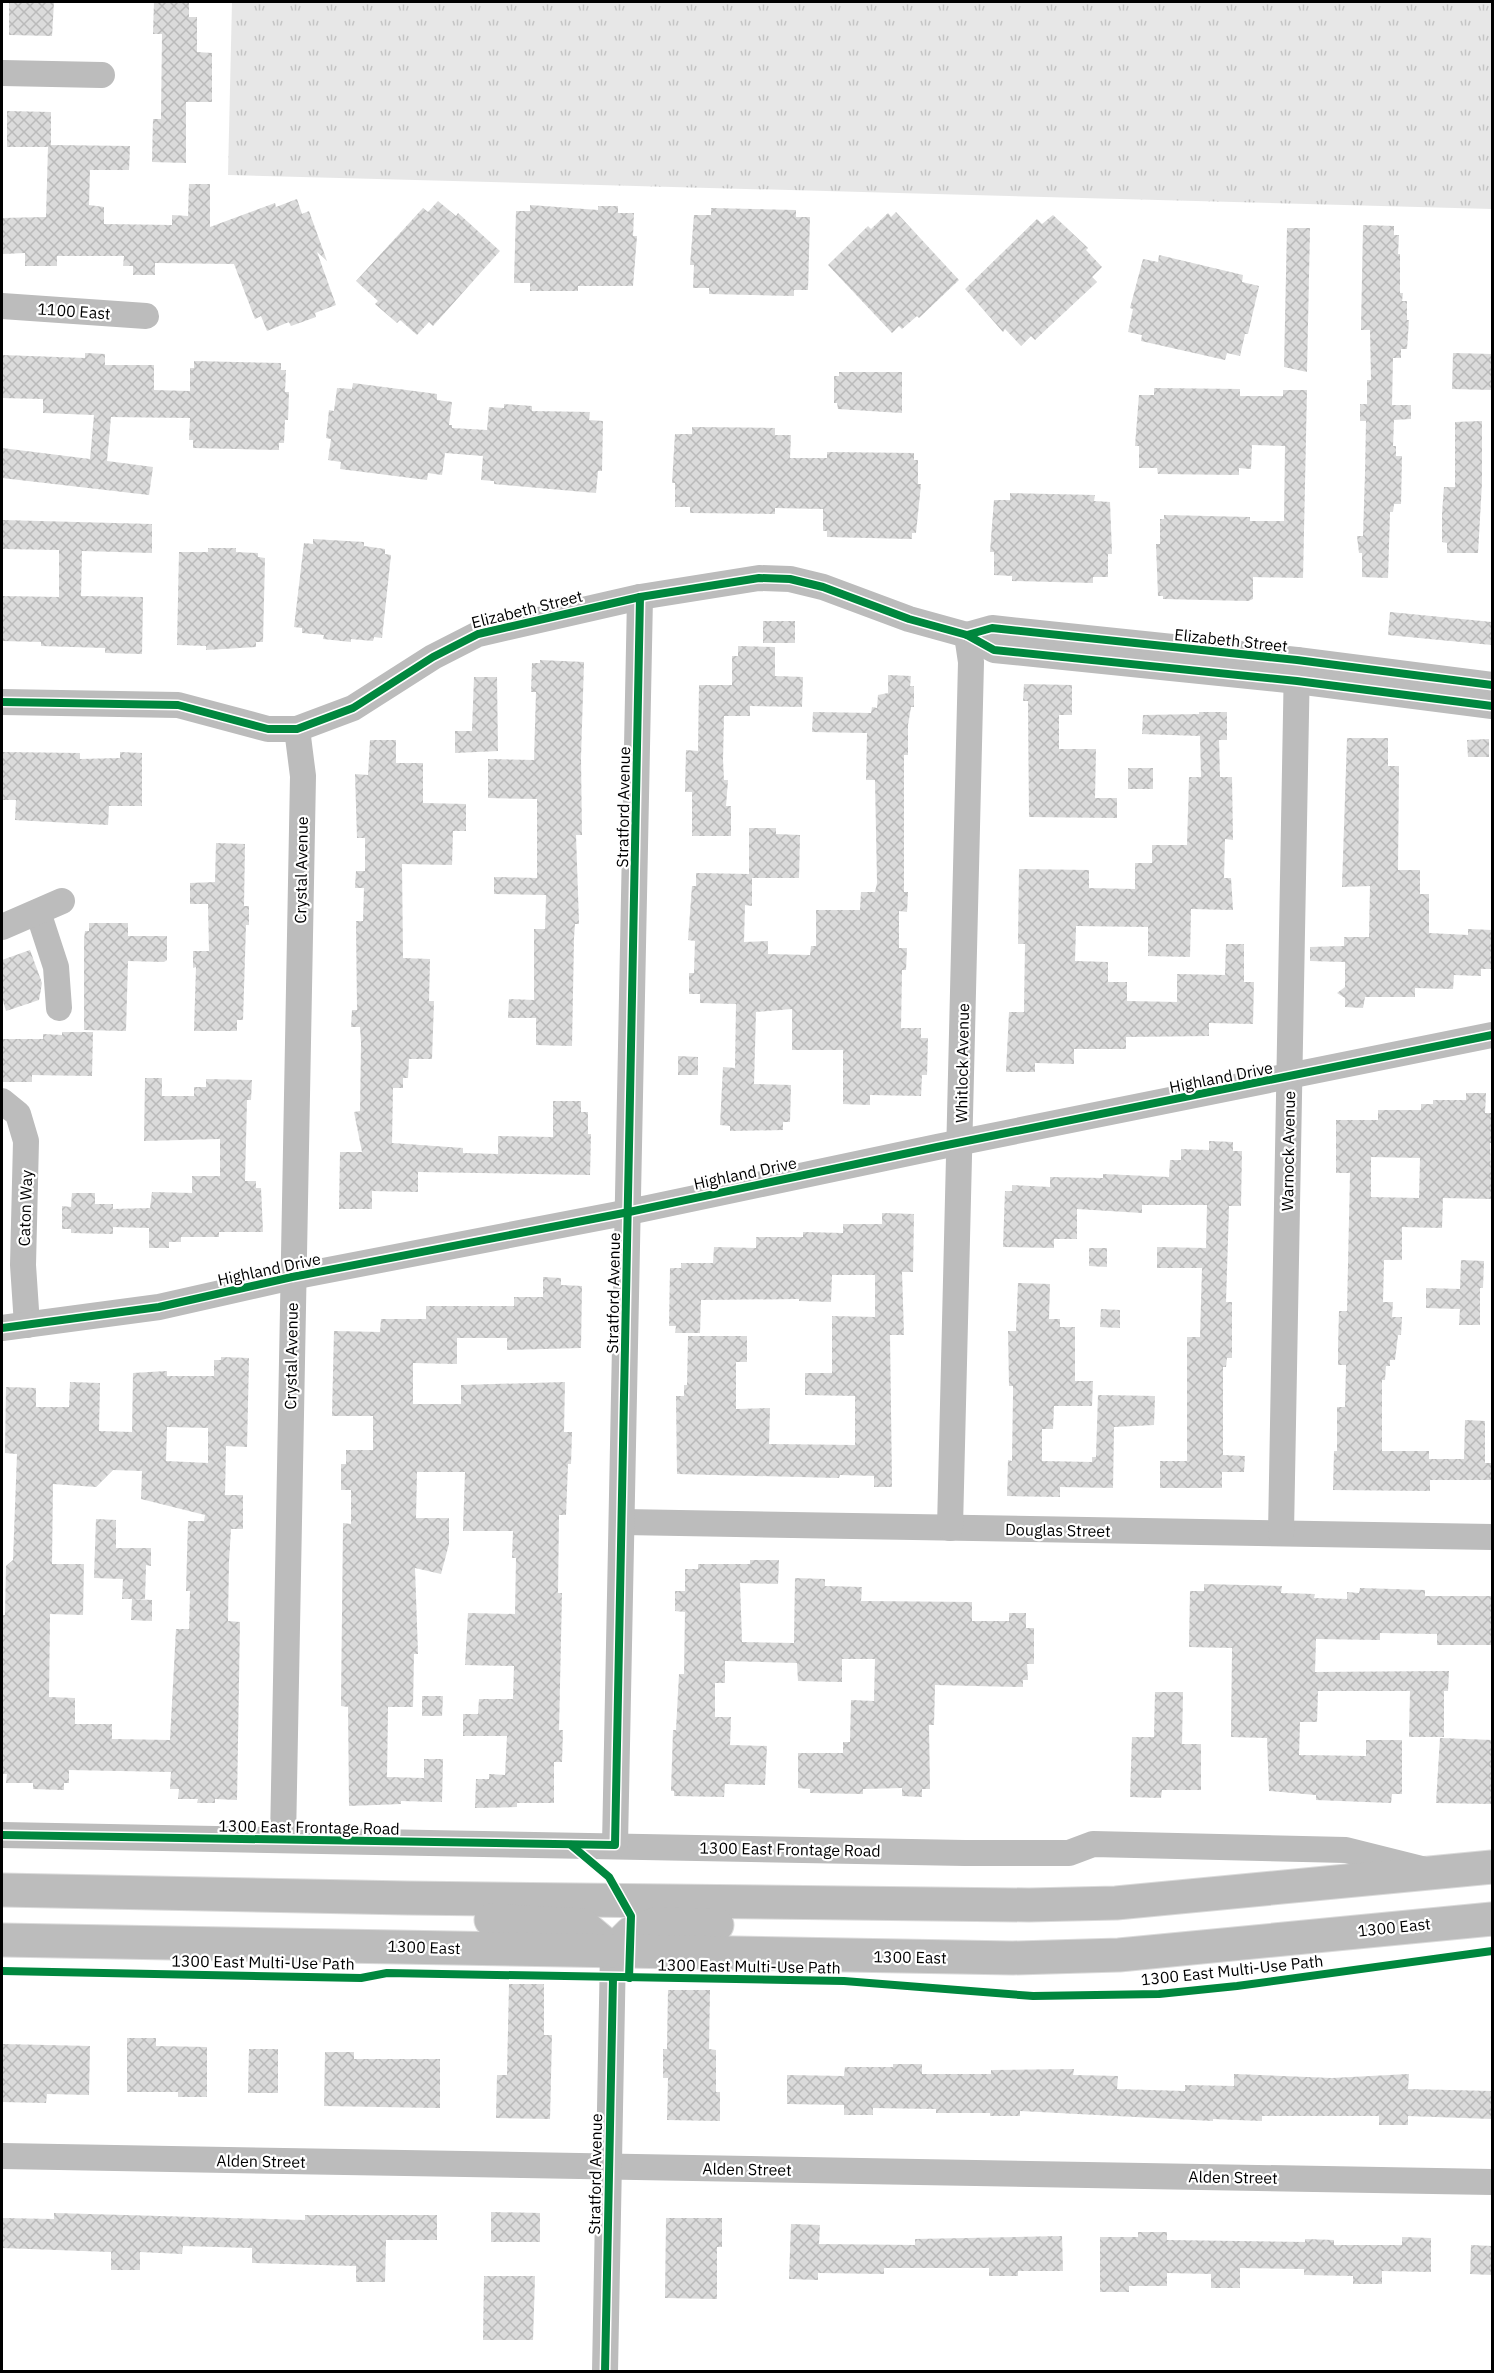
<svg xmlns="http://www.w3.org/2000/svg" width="1494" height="2373" viewBox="0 0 1494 2373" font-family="'IBM Plex Sans',sans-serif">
  <defs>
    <pattern id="grass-tufts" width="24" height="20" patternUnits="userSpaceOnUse" patternTransform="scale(1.5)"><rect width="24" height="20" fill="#e7e7e7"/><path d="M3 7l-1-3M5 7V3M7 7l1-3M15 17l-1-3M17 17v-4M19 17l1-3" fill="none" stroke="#c4c4c4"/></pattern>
    <pattern id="building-cross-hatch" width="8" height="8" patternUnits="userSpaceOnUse" patternTransform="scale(1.5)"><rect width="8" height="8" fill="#dbdbdb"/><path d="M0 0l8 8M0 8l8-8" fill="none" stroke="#bababa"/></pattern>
  </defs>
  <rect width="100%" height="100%" fill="#fff"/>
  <path fill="url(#grass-tufts)" d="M232 2H1492V209L228 175Z"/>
  <g fill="url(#building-cross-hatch)" fill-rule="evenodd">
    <path d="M9 2H54L52 36 9 35Z"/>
    <path d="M154 2H189V17H197V52L212 53V102H186V163L152 162 153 119H161L162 34H153Z"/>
    <path d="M7 111 51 112V145L130 146 129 170H90L89 205 104 207V224L172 225V215L188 216 189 184H210V227L275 203 276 207 297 199 302 214 309 211 327 261 317 252 336 305 315 313 316 317 291 326 289 322 267 331 261 316 255 319 234 264 155 263V275H133V266H123L124 256H57V266H25V253L2 254V218L46 217 48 147H7Z"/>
    <path d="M438 201 456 216 458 213 500 251 433 326 429 322 417 335 400 320 397 323 375 304 378 301 356 281 423 208 428 212Z"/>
    <path d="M530 205 598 210V206H618V213H634L633 236H637L633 286H578V291H530V283H514L516 211H530Z"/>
    <path d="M711 208 796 210V217H810L808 290H794V296L709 294V288H693L694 265H690L694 215H711Z"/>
    <path d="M896 212 959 280 919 318 917 316 902 329 899 326 892 333 828 265 868 226 871 229 888 213 891 217Z"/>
    <path d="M1053 215 1088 248 1086 250 1102 267 1092 277 1097 282 1035 340 1031 336 1021 346 1005 329 1003 332 965 289 1037 219 1042 224Z"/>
    <path d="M1363 225 1394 226V235H1399L1398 254H1400V293H1403L1402 301H1407V320H1409L1407 349H1401V358H1393L1392 405H1411V419L1394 420 1393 446H1396V456H1402L1401 504H1394L1393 512H1390L1388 578 1362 577V553H1359L1357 536H1363L1365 474 1366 421H1360V404H1367V380H1371L1370 330H1361Z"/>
    <path d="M1287 228H1310L1307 372 1284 367Z"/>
    <path d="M1159 255 1243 275 1242 282 1259 286 1248 334H1245L1240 356 1227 353 1225 360 1141 341 1142 335 1128 332 1133 309 1130 308 1143 259 1158 262Z"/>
    <path d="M85 353 105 354V365H154V390L190 391V368H194V361L281 363V370H286L285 392H289L288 420H285L284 443H279V450L193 448V440H189L190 418 111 417 107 461 153 467 149 495 2 478V448L90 459 94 415 43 413V399L2 398V355L85 358Z"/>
    <path d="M1453 353 1492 354V390L1452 389Z"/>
    <path d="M839 372H902V413L838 409 837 403H834V376H839Z"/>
    <path d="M353 383 437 394V400L452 402 449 425H452V428L487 430 489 407 504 408V404L532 406V411L590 412 589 420 603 421 602 471H598L596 493 494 484V481L481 480 483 456 445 453 442 475 428 473 427 480 340 469 341 462 328 460 331 439 326 438 329 410 334 411 337 388 352 389Z"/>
    <path d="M1154 388 1240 389V396H1283V390H1307L1303 578 1253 577V599L1248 601 1163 599V596H1158L1156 544H1160V519H1164V515L1250 517V521H1284L1285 446 1252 445 1251 469 1239 468V475L1158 474 1157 468H1139V446H1135L1139 395H1154Z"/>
    <path d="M1482 421V483L1478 553H1447V543L1442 542V514L1444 487H1455V422Z"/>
    <path d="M692 427 775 428V435H791L790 458H827V452L914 453V460H918V484H921L916 533H912V539L827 537V531H823V509L775 508V514L690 513V507H675V483H672L675 434H692Z"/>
    <path d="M1010 493 1095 495 1094 501 1110 502 1112 554H1108V577H1093V583L1012 581V576L994 575V552H990L994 500H1010Z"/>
    <path d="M2 520 152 524V553L82 551 81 596 143 597 142 654 105 653V648L41 646V642L2 641V596L59 597V550L2 549Z"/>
    <path d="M313 539 364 542V546L385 549V554L391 555 382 638 374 637 373 641 351 639V642L323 639 324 635 302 633V628L294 627 304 543 313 544Z"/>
    <path d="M208 548H236V552L258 553V557L265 558 263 642H256V647L206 650V646L177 645 179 552H208Z"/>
    <path d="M1390 612 1492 622V645L1388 635Z"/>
    <rect x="763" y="621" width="32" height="22"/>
    <path d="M738 646 775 647V676L803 677 802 707 750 706V716H724L723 760 724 780H728L726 806H731V836H692V792H685L686 750 698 751 699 685H732V656H738Z"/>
    <path d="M540 660 584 662 581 758 582 835H576L579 924H575L574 938 572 1046 536 1045V1018H508L509 999 534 1000V929H545L546 895 494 894V877L537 878V799L488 798V759L534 760 536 692H531L532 663H540Z"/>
    <path d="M888 675 911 676 910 686H914V707H911L908 725V755H904V892H908L907 912 899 911V948H907L906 970H902L901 1028H921V1038H928L927 1075H922L921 1096 870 1095V1105L843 1104V1050H792V1009L756 1012 754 1084 791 1085 790 1122H783V1130L730 1131V1126L720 1125 723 1067 735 1068 736 1004 700 1003V994H689V973H694L695 941 688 940 692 886H696V873L749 874V828H776V834L800 835 799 878H752V906L745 905 744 942 768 941V954L810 955 811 946H816V910H860L861 892H875L877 883 875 780H866L867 733 812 732 813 712 871 713 872 707 877 708 878 695 888 693Z"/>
    <path d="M474 677H497L498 751 455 753V731H472Z"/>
    <path d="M1024 684 1072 685V715H1059V749H1096L1095 798H1117V818L1029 817 1028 701H1023Z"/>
    <path d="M1199 712H1227V740H1219L1220 777H1232L1233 840 1225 839 1224 878H1231L1233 910 1191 909 1190 957 1148 956V927L1076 926 1075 961 1108 962V982H1127V1001L1177 1002V974L1225 975 1226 944H1244V982H1254L1253 1024 1209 1023V1036L1126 1037V1049H1074V1064L1035 1063V1072H1006L1009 1012H1024L1025 944H1018L1019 869 1089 870V888L1135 889V863H1152V845H1187L1189 777H1201L1200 736 1142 734 1143 715 1199 714Z"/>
    <path d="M1347 738H1388V766H1399L1398 870H1420V894H1429V933L1468 935V929L1492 930V969H1481V976L1454 975 1453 989 1415 988V997H1365L1363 1008 1345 1007V998L1337 993 1345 987V962L1310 961V947L1344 946V937H1369L1370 886 1342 887Z"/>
    <path d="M1489 739V757H1468L1467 740Z"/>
    <path d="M370 740H396V763H423V803L466 804V831H453L452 865 402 864 403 958 430 959 429 1001H434L432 1059H409L408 1078H403V1088H393L392 1143 463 1148V1153L498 1154V1136L553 1137V1101H581V1112H588V1134H591L590 1175 418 1172V1192L372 1191V1209H339L340 1152H362L354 1112 360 1111 361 1043 360 1027H351L352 1010H357L356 921H363L364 888H355L356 871H365V838H357L355 774 368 775Z"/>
    <path d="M2 752 80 753V759L120 758V752L142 753V806H109L108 825 15 820 16 800H2Z"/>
    <rect x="1128" y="768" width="25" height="21"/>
    <path d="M216 843 245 844 244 906H249V925H246L243 1020H237V1031H194L196 967 193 968V951H209L208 904H190V883L215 882Z"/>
    <path d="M89 923H128V936H167V960L164 962 128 961 126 1031 84 1030V939L85 931H89Z"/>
    <path d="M30 950 42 983 39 1000 6 1011 2 998V960Z"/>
    <path d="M62 1032H93L92 1076 32 1075V1082H2V1039H43V1034L62 1035Z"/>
    <path d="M678 1056 698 1057V1075H678Z"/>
    <path d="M145 1078H162V1096H194V1087H206V1079L252 1080 251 1100H247L245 1181H256V1188H261L263 1232H219V1237H181V1242H169V1248H149V1228L113 1227V1234L71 1233V1229H62V1206L71 1207 72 1193H95V1204H113V1209L150 1208 152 1192 192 1193V1176H220V1139L144 1141Z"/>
    <path d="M1466 1093H1486L1485 1113H1492V1143H1490L1492 1199 1443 1198 1442 1228 1402 1227V1260H1384L1383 1302H1393L1392 1317H1402L1401 1335H1398L1395 1360H1390V1366H1386L1385 1380H1382V1451H1429V1459H1464L1465 1420 1485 1421V1463H1492V1480H1430V1491L1333 1490 1334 1451H1337V1407H1345L1346 1365H1338V1346L1339 1311H1347L1350 1173H1336V1120H1378V1110H1421V1104H1433V1100H1466ZM1371 1157 1420 1158 1419 1198 1371 1197Z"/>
    <path d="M1209 1141 1233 1142V1151H1242L1241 1206H1229L1226 1302H1232V1358H1227L1226 1367H1223V1455L1245 1456 1244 1472H1222V1488H1160V1461H1187V1337H1200L1202 1268H1157V1247L1206 1248 1207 1205H1142V1213L1077 1209V1239H1054V1248L1003 1247 1005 1191H1012V1185L1050 1187V1177L1103 1178V1174L1169 1177 1170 1160H1181V1149L1209 1150Z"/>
    <path d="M882 1213 914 1214 913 1272H902L904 1335H890L892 1487H874V1476L840 1475 839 1478 677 1474 676 1396H684V1385H687L688 1336H747V1362H736V1409L770 1408 769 1444 855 1445V1396L805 1395V1373H832V1316L875 1317V1275H832L831 1302 799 1301V1299L701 1300 700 1333H675L676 1326H669L670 1268H681V1263H713L714 1247 756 1248V1237H803V1232L843 1233V1224H882Z"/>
    <path d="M1089 1248H1107V1267L1089 1266Z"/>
    <path d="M1461 1260 1484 1261 1483 1288H1480V1325H1459L1460 1309 1426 1308V1288L1460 1289Z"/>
    <path d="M543 1277 561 1278V1285L582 1286 581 1348 507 1350V1338H457V1364L413 1363V1404H461V1385L565 1382 564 1432H572L571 1464H568L566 1515H559L558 1593H562L559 1730H563L562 1762H554V1803H517V1807L475 1808 476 1779H489V1774L505 1775 507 1736H463V1714H478L479 1699H513L514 1666 465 1665 468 1613 515 1614 516 1558H512L513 1531H463L465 1472H417L416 1518H449V1544L441 1574 415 1568 418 1654H414L413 1707H388L387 1777 424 1778V1759H443L442 1802 401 1801V1804L349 1806 348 1707 341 1706 343 1523 351 1524V1490H341V1464H346V1450H373V1416H332L334 1331 380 1332 381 1319H426V1306H514V1297H543Z"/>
    <path d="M1018 1283 1050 1284 1049 1319H1060V1327H1075V1381H1093L1092 1406H1054L1053 1429H1042V1461L1092 1462V1457H1096L1098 1395 1155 1396 1154 1425 1114 1427 1113 1488 1060 1487V1497L1007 1496 1008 1460 1012 1461 1013 1395V1386H1009L1008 1331H1016Z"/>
    <path d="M1101 1309 1120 1310V1328L1100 1327Z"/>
    <path d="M221 1357 249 1358 247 1447 226 1446 225 1495H243V1529H231L229 1561 228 1621 240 1622 237 1800 215 1799V1803H197L198 1799H178L179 1789H170L171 1772 69 1770V1783H64V1790L33 1789V1783H6L7 1774H3L2 1740V1615H5L6 1566 13 1560 17 1454 5 1453 6 1387 36 1388V1407H69L70 1382 100 1383 99 1431 132 1432 133 1373 167 1371V1376H214V1360H221ZM167 1427 208 1428V1463L166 1461ZM113 1470 142 1471 141 1499 205 1515 204 1521H188L186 1591H190L189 1629H176L170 1740 112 1739V1724H75V1698L49 1697 50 1614 83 1615 84 1564H52L53 1484 96 1487Z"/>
    <path d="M96 1519 116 1520V1548H151V1566L146 1565 145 1599H122L123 1579 94 1578Z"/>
    <path d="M750 1560H779L778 1584 740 1583 742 1642 794 1643 795 1578 825 1579V1586L862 1587 861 1601 972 1602V1621H1009V1613H1026V1628H1034V1664H1027L1028 1680H1023V1687L935 1685 934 1725H929L930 1789H922V1797L902 1796V1788L863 1789V1794L810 1793V1789L798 1788V1753H843V1742H850L851 1700 874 1701 875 1659H842V1682L798 1681 797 1663 725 1661V1683H715V1717H731L730 1745 767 1746 765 1785 725 1784 724 1797 674 1796V1791H671L673 1730H676L679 1674H684L685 1612 675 1611V1591H685V1569H698V1564H750Z"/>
    <path d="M1204 1584 1282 1586 1281 1593 1315 1594 1314 1598 1347 1599V1592L1359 1593 1360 1588 1425 1590V1596H1492V1645H1437V1634L1380 1633V1640L1316 1639 1315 1672 1449 1671 1448 1691H1444V1737H1409L1410 1691H1318L1317 1722H1300L1299 1755 1366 1756V1740H1402V1794H1392L1391 1803 1316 1800V1795L1269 1791 1267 1738 1231 1737 1232 1648 1189 1647 1190 1591H1204Z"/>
    <path d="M132 1599 152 1600V1621L131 1620Z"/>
    <path d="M1155 1692H1183L1182 1744H1201V1790H1162L1161 1798 1130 1797 1132 1737H1154Z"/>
    <path d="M422 1696H443L442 1716H422Z"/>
    <path d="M1440 1738 1492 1740V1804L1436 1803Z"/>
    <path d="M509 1984H544V2035H552L550 2119 496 2118 497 2075H507Z"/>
    <path d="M668 1990H710L709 2049 716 2050V2092H720V2121L667 2120 668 2078H663V2049H667Z"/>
    <path d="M127 2038H156V2046L207 2047V2097H178V2092H127Z"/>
    <path d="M2 2044 90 2046 89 2095 47 2094 46 2103 2 2102Z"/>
    <path d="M249 2049H278V2093H248Z"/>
    <path d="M325 2052H354V2059H440V2108L324 2106Z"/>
    <path d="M893 2064H922V2074H991V2070L1074 2069 1073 2075 1118 2076 1117 2089 1185 2091V2085L1234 2086V2074L1332 2078 1409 2074 1408 2089 1492 2091V2119L1408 2116V2125H1379V2116H1262V2121L1213 2119V2121L1020 2111V2116H990V2113H936V2109L873 2108V2115H844V2105L787 2104V2075L844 2076 845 2067H893Z"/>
    <path d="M491 2212 540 2213V2242H491Z"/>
    <path d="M54 2213 305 2220V2215H437V2240H386L385 2282H356V2266L252 2263V2248L183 2246 182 2254 140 2252V2270H111V2252L2 2248V2218L54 2219Z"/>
    <path d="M666 2218H722V2247H717V2299L665 2298Z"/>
    <path d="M791 2224 820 2225 819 2244 915 2245V2239L1062 2236 1063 2271H1018V2276H989V2268H884V2274L818 2273V2280L789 2279Z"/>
    <path d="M1138 2232H1167V2240L1305 2242V2239L1334 2240V2245H1402V2237L1431 2238V2272L1382 2271V2284H1353V2276L1304 2275V2269L1240 2268V2288H1211V2274L1167 2273V2286H1129V2292H1100V2237H1138Z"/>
    <path d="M1471 2245 1492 2246V2275L1470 2274Z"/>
    <path d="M484 2276H535L533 2340H483Z"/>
  </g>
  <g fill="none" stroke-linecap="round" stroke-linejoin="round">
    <g stroke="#dbdbdb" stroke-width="35">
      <g id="major">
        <path d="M2 1890 407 1898 1029 1905 1116 1903 1492 1867"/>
        <path d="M491 1920 582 1925 613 1951 631 1933 655 1924 717 1925"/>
        <path d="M2 1940 1013 1958 1119 1955 1492 1919"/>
      </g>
    </g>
    <g stroke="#bcbcbc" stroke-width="26">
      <path d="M2 73 102 75"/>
      <path d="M2 306 146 316"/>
      <path d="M967 635 992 628 1297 660 1492 685"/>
      <path d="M2 702 178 705 268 729H297L353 708 433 657 478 634 640 597 759 578 790 579 823 587 909 619 967 635 994 650 1297 681 1492 706"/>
      <path d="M38 912 56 967 59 1008"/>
      <path d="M2 927 62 901"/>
      <path d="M2 1101 18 1114 26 1141 23 1265 27 1325"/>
      <path d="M2 1328 159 1307 292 1277 629 1212 937 1147 1492 1035"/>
      <path d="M623 1522 1492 1537"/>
      <path d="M950 1528 971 662 967 635"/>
      <path d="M1281 1533 1297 660"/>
      <path d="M2 1835 965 1853H1069L1093 1844 1346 1850 1422 1869"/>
      <path d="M283 1840 303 776 297 729"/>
      <path d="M615 1845 640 597"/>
      <path d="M2 2156 1492 2182"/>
      <path d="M605 2372 613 1951"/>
    </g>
    <use href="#major" stroke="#bcbcbc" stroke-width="33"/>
    <g stroke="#fff" stroke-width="11">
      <g id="cycleway">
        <path d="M967 635 992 628 1297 660 1492 685"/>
        <path d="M2 702 178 705 268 729H297L353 708 433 657 478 634 640 597 759 578 790 579 823 587 909 619 967 635 994 650 1297 681 1492 706"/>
        <path d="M2 1328 159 1307 292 1277 629 1212 937 1147 1492 1035"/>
        <path d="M2 1835 615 1845 640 597"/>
        <path d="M571 1845 609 1877 631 1916 629 1978"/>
        <path d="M2 1971 361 1978 387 1973 844 1981 1033 1996 1159 1994 1237 1986 1492 1951"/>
        <path d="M605 2372 613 1978"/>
      </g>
    </g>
    <use href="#cycleway" stroke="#00873e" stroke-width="8"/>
  </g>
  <g text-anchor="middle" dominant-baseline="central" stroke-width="4.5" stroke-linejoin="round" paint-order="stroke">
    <g font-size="16" fill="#000" stroke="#fff">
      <text transform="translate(74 311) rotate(4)">1100 East</text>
      <text transform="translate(527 609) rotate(-14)">Elizabeth Street</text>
      <text transform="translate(1231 640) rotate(6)">Elizabeth Street</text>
      <text transform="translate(623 807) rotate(-89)">Stratford Avenue</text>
      <text transform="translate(301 870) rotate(-89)">Crystal Avenue</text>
      <text transform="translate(962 1063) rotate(-89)">Whitlock Avenue</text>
      <text transform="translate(1221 1077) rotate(-11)">Highland Drive</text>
      <text transform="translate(1288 1151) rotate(-89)">Warnock Avenue</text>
      <text transform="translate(745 1173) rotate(-12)">Highland Drive</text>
      <text transform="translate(25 1208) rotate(-88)">Caton Way</text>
      <text transform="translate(269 1269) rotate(-12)">Highland Drive</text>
      <text transform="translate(613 1293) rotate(-89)">Stratford Avenue</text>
      <text transform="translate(291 1356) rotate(-89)">Crystal Avenue</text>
      <text transform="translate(1058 1530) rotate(1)">Douglas Street</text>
      <text transform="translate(309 1827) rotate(1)">1300 East Frontage Road</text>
      <text transform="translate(790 1849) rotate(1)">1300 East Frontage Road</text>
      <text transform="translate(1394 1927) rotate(-6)">1300 East</text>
      <text transform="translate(424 1947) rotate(2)">1300 East</text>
      <text transform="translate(910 1957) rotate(1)">1300 East</text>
      <text transform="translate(263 1962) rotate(1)">1300 East Multi-Use Path</text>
      <text transform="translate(749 1966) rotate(1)">1300 East Multi-Use Path</text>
      <text transform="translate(1232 1970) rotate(-6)">1300 East Multi-Use Path</text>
      <text transform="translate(261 2161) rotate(1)">Alden Street</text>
      <text transform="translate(747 2169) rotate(1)">Alden Street</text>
      <text transform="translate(595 2174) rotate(-89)">Stratford Avenue</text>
      <text transform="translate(1233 2177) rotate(1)">Alden Street</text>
    </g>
  </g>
  <rect width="1494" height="2373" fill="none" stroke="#000000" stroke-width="6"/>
</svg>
